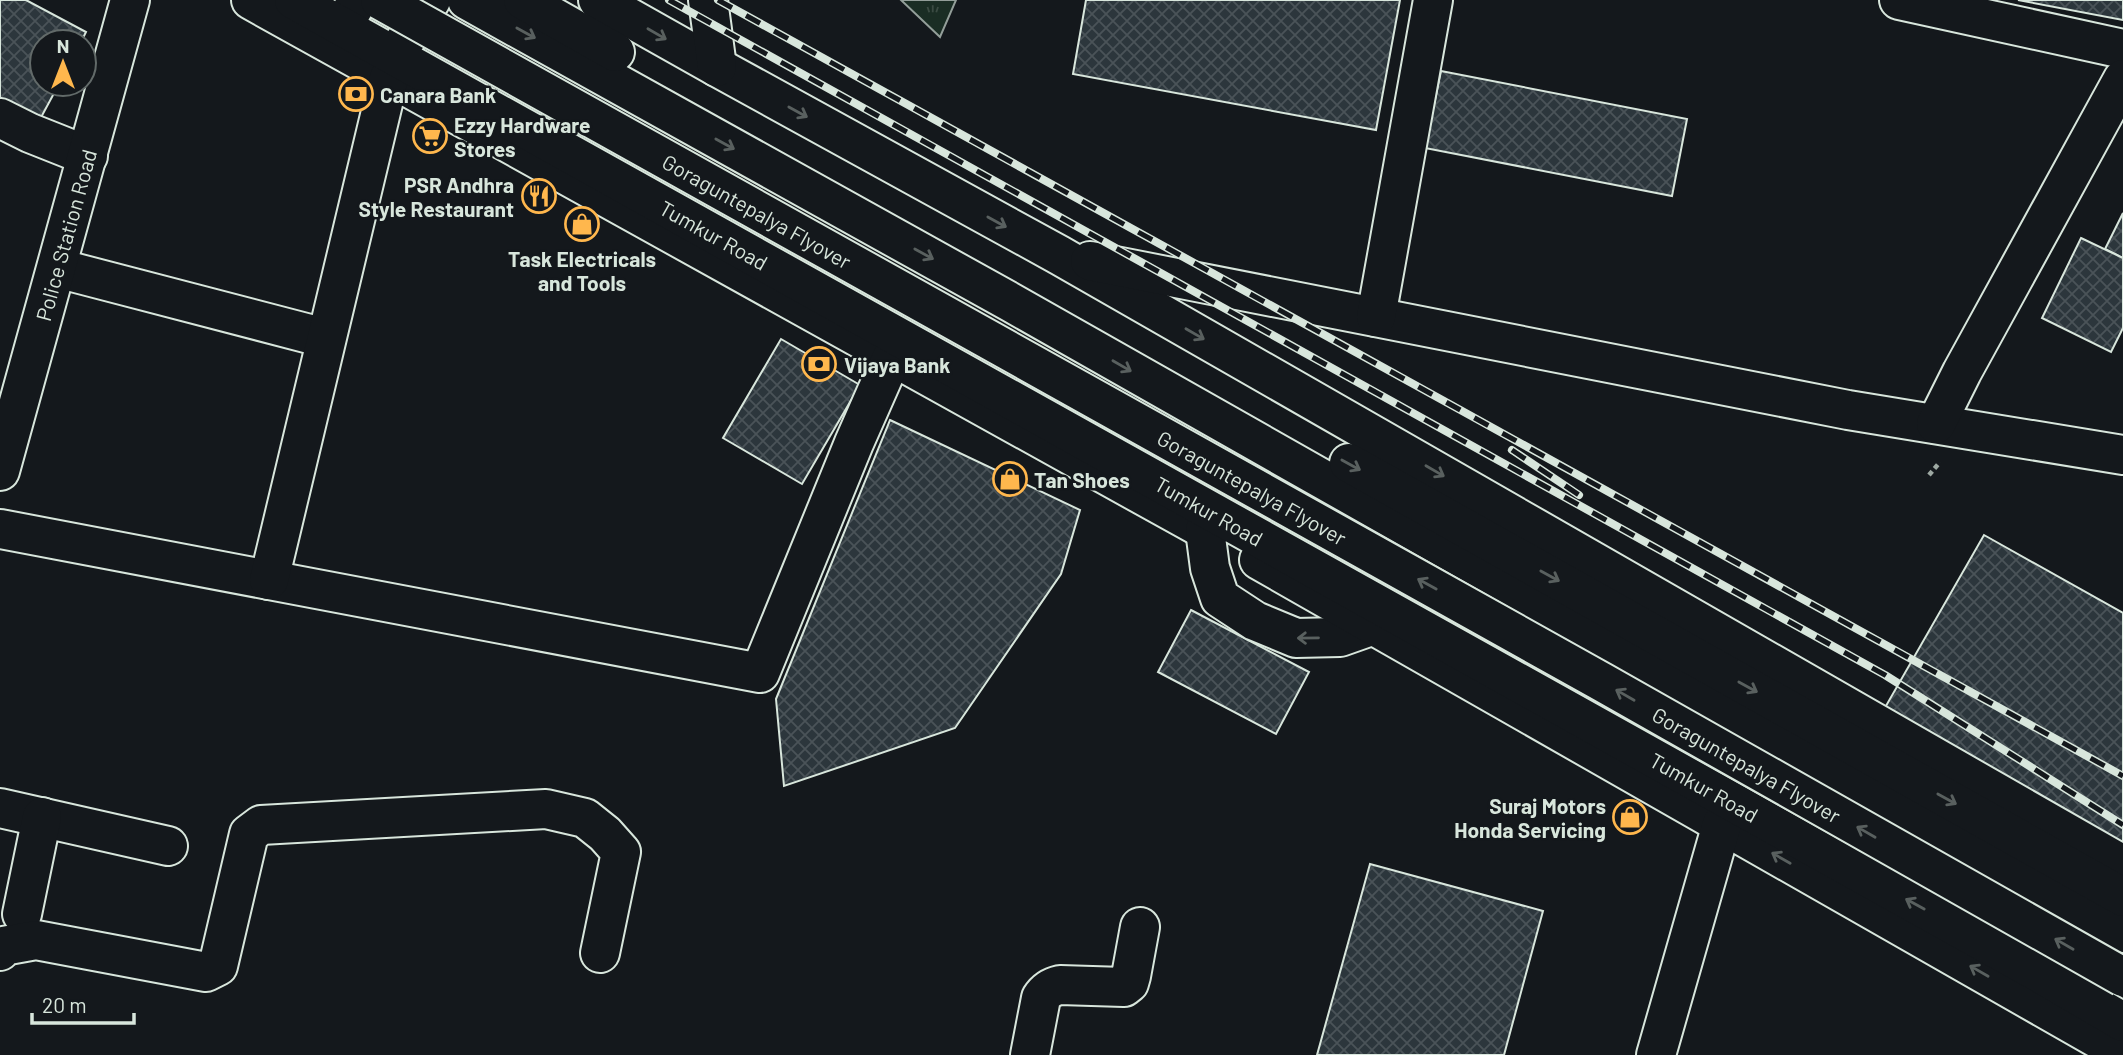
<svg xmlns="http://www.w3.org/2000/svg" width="2123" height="1055" viewBox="0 0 2123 1055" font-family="Barlow,sans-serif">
  <defs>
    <pattern id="grass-tufts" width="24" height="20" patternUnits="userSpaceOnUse" patternTransform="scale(1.75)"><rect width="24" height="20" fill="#1a2d24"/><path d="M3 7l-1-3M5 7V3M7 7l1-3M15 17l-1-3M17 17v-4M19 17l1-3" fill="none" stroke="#3b4b43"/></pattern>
    <pattern id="building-cross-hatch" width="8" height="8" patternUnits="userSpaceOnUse" patternTransform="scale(1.75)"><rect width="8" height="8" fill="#2c363c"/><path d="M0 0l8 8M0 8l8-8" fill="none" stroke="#4a5358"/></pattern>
  </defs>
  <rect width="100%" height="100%" fill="#14181c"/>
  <path fill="url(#grass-tufts)" stroke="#939e99" stroke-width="2" d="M901 0H956L940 37Z"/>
  <g fill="url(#building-cross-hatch)" stroke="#d8e6dc" stroke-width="2">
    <path d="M0 0H26L86 32 81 42H42V84H59L38 123 0 103Z"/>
    <path d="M1086 0H1400L1376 130 1073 74Z"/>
    <path d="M2018 0H2123V20Z"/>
    <path d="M1441 71 1687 119 1672 196 1425 148Z"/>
    <path d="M2123 213V258L2105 249Z"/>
    <path d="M2081 238 2123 258V328L2111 352 2042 318Z"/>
    <path d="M781 339 860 385 802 484 723 438Z"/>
    <path d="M890 420 1080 510 1061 574 955 728 784 786 776 699Z"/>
    <path d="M1984 535 2123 613V865L1875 725Z"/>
    <path d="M1191 610 1309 672 1276 734 1158 672Z"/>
    <path d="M1370 864 1543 911 1504 1055H1317Z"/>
  </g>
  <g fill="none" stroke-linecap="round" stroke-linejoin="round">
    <g stroke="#d8e6dc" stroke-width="42">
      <g id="minor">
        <path d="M251 0 1209 532"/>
        <path d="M598 0 717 67 1059 255 2123 865"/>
        <path d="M1899 0 2123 49"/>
        <path d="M0 118 30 133 88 156"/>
        <path d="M1090 261 1848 410 2123 455"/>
        <path d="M57 268 325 338"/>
        <path d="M1376 317 1433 0"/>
        <path d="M1936 424 1962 372 2123 79"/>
        <path id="s1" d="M0 471 130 0"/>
        <path d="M0 529 760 673 854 443 892 357"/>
        <path d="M1205 530 1210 568 1220 598 1255 621 1296 638 1340 637 1374 625"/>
        <path d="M1259 560 2123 1053"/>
        <path d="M269 580 389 78"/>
        <path d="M0 808 168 846"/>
        <path d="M22 914 42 817"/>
        <path d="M0 951 3 946 36 940 206 972 218 966 249 834 261 825 546 809 585 818 605 834 621 852 600 953"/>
        <path d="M1030 1055 1041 998C1046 990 1051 987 1060 985L1124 987 1129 983 1131 976 1140 927"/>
        <path d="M1656 1055 1722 824"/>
      </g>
    </g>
    <g stroke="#d8e6dc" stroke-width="42">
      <g id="major">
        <path d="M708 0 717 67"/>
        <path d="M342 27 358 0"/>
        <path d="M395 56 431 0"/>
      </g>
    </g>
    <g stroke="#d8e6dc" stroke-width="42">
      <g id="highway">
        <path id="s2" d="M294 0 2039 973 2123 1022"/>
        <path d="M467 0 1012 303 2123 933"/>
        <path d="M523 0 615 52"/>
        <path d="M1349 463 2123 897"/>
      </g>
    </g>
    <path stroke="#9da8a2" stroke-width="4.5" stroke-dasharray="5 3.5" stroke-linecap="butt" d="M1929 475 1940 462"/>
    <use href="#minor" stroke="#14181c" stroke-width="38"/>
    <use href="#major" stroke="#14181c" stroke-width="38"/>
    <use href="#highway" stroke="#14181c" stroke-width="38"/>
    <g stroke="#d8e6dc" stroke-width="8">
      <g id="rail">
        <path d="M669 0 1885 675 2123 825"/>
        <path d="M718 0 2123 776"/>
        <path d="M1512 450 1579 495"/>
      </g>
    </g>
    <use href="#rail" stroke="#14181c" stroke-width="5" stroke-dasharray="16" stroke-linecap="butt"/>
    <g stroke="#d8e6dc" stroke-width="42" stroke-linecap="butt">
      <g id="highway-bridge">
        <path id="s3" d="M380 0 1602 682 2123 977"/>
      </g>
    </g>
    <use href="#highway-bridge" stroke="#14181c" stroke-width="38"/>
  </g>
  <defs><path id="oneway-shaft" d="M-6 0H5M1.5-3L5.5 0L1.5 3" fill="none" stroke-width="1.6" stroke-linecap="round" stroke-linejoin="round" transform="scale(1.75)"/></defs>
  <g stroke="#59605f">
    <use href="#oneway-shaft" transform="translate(526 33) rotate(29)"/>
    <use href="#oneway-shaft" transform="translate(657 34) rotate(30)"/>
    <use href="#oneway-shaft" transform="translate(798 112) rotate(29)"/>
    <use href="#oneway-shaft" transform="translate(725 144) rotate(29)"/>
    <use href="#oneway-shaft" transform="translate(997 222) rotate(29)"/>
    <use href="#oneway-shaft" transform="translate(924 254) rotate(29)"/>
    <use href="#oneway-shaft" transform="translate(1195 334) rotate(30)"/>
    <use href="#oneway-shaft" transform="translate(1122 366) rotate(30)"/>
    <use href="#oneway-shaft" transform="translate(1351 465) rotate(29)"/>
    <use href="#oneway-shaft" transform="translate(1435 471) rotate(30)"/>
    <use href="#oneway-shaft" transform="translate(1550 576) rotate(29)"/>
    <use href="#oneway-shaft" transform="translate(1427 584) rotate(-151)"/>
    <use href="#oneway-shaft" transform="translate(1308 638) rotate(179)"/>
    <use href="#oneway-shaft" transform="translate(1748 687) rotate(29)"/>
    <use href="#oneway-shaft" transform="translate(1625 695) rotate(-150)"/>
    <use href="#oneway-shaft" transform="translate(1947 799) rotate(29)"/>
    <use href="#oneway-shaft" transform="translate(1866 832) rotate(-150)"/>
    <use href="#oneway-shaft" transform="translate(1781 858) rotate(-150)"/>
    <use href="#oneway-shaft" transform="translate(1915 904) rotate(-151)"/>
    <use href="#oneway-shaft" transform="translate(2064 944) rotate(-150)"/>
    <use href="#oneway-shaft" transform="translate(1979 971) rotate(-150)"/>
  </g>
  <defs>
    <g id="bank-ring" transform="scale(1.75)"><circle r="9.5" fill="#14181c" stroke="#ffb74d" stroke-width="1.5"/><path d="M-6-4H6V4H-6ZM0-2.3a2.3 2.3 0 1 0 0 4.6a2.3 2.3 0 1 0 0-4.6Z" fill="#ffb74d"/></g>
    <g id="supermarket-ring" transform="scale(1.75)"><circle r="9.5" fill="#14181c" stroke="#ffb74d" stroke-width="1.5"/><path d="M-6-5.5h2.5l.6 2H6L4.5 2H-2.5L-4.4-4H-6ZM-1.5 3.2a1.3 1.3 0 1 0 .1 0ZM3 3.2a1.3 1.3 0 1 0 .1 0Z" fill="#ffb74d"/></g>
    <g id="restaurant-ring" transform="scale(1.75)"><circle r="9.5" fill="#14181c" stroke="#ffb74d" stroke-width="1.5"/><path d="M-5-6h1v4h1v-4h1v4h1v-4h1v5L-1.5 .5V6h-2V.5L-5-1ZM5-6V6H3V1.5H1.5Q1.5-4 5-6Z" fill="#ffb74d"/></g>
    <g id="shop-ring" transform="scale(1.75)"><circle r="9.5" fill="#14181c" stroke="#ffb74d" stroke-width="1.5"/><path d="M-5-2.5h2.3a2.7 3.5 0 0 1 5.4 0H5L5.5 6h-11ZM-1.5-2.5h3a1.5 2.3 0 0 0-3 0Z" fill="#ffb74d"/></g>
  </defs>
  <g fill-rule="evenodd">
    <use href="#bank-ring" x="356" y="94"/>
    <use href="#supermarket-ring" x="430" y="136"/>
    <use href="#restaurant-ring" x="539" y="196"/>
    <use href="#shop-ring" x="582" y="224"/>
    <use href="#bank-ring" x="819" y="364"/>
    <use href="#shop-ring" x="1010" y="479"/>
    <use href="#shop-ring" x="1630" y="817"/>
  </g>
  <g text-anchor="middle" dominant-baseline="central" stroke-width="5" stroke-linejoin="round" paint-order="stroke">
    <g font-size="21" font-weight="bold" fill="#d8e6dc" stroke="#14181c" text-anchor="start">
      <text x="380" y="94">Canara Bank</text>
      <text x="454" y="124">Ezzy Hardware<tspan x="454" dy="24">Stores</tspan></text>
      <text x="514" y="184" text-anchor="end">PSR Andhra<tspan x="514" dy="24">Style Restaurant</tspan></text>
      <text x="582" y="258" text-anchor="middle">Task Electricals<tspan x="582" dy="24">and Tools</tspan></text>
      <text x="844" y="364">Vijaya Bank</text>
      <text x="1034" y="479">Tan Shoes</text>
      <text x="1606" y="805" text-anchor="end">Suraj Motors<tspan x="1606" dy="24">Honda Servicing</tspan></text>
    </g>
    <g font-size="21" fill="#d8e6dc" stroke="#14181c">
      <text stroke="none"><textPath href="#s3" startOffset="432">Goraguntepalya Flyover</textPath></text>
      <text stroke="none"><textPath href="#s2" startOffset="481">Tumkur Road</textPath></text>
      <text stroke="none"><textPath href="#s1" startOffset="245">Police Station Road</textPath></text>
      <text stroke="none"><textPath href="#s3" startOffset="999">Goraguntepalya Flyover</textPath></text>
      <text stroke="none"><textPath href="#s2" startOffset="1048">Tumkur Road</textPath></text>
      <text stroke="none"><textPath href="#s3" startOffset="1566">Goraguntepalya Flyover</textPath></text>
      <text stroke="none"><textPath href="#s2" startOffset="1615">Tumkur Road</textPath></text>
    </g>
  </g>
  <g transform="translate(63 63)"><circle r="33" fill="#14181c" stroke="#626a69" stroke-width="2"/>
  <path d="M0-5L12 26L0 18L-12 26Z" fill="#ffb74d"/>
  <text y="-10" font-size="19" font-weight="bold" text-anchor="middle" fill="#d8e6dc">N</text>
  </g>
  <path d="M32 1013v10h102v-10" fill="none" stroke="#d8e6dc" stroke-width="3.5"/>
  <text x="42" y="1013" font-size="21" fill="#d8e6dc" stroke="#14181c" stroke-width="5" paint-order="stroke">20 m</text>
</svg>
